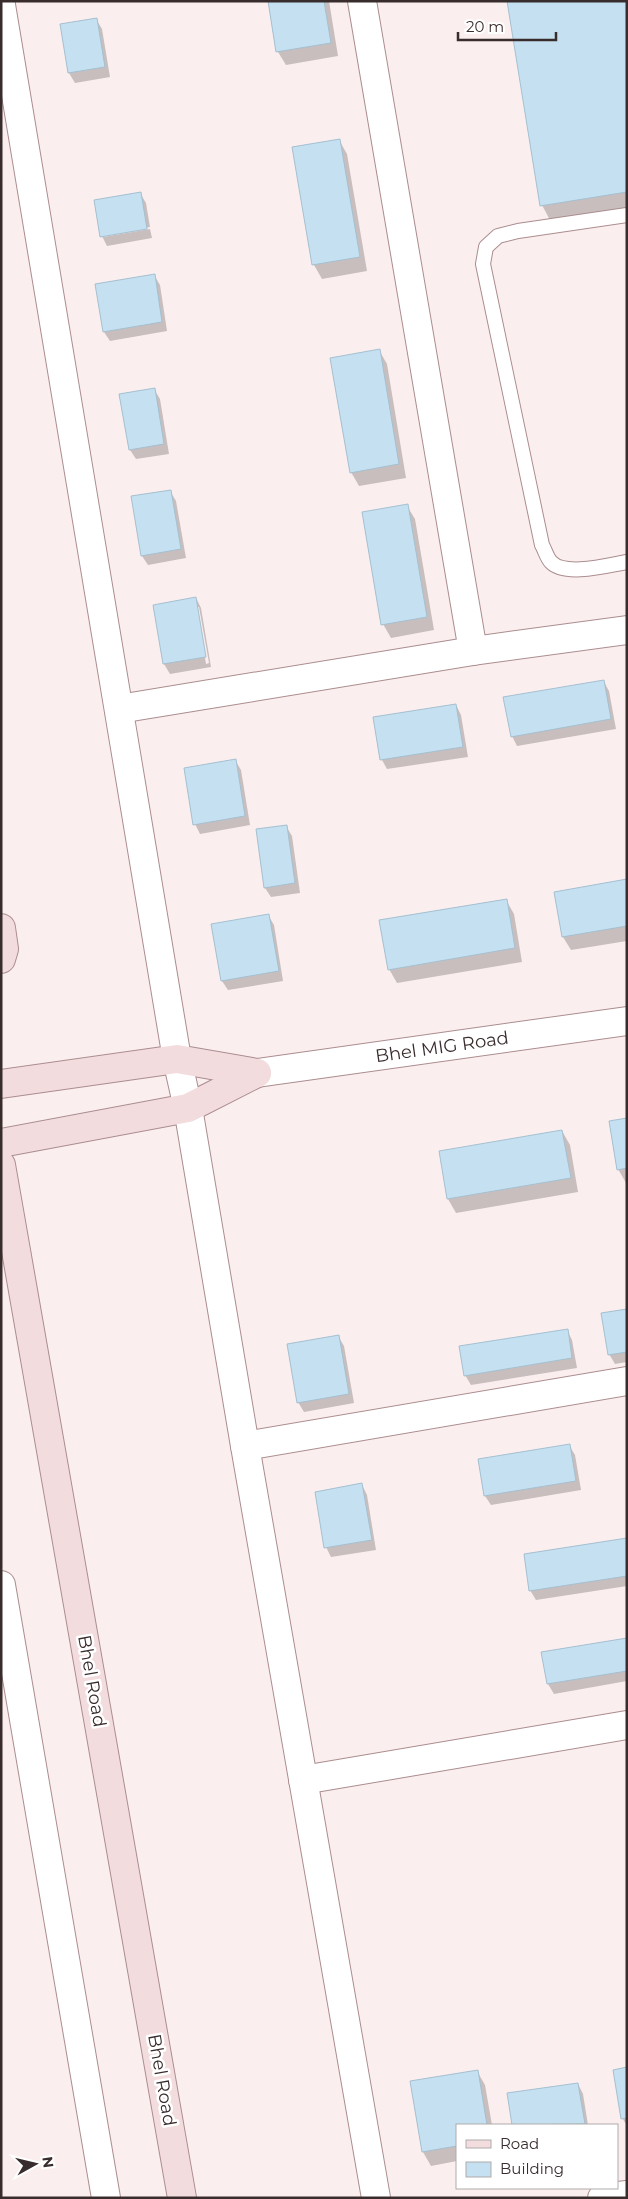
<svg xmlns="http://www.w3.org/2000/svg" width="628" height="2199" viewBox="0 0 628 2199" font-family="Montserrat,sans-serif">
  <rect width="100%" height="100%" fill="#fbeeee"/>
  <g fill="#0003" fill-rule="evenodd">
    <path d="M269 1H329L338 56 286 65 278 52Z"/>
    <path d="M627 1V209L551 222 542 205Z"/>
    <path d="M96 19 102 29 110 77 75 83 69 73 61 25Z"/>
    <path d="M339 140 347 154 367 271 322 279 314 265 293 148Z"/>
    <path d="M140 193 146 203 150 227 103 235V237L150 229 152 238 107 246 102 236Z"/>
    <path d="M154 275 160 285 167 331 110 341 104 332Z"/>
    <path d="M379 350 387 364 406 478 359 486 351 472Z"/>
    <path d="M154 389 160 399 169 454 136 459 130 450Z"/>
    <path d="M170 491 176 501 186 558 148 565 142 556Z"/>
    <path d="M407 506 415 519 434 630 391 638 383 624Z"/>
    <path d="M196 598 201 608 211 667 170 674 164 664 155 606ZM197 607H199L209 663 206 664Z"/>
    <path d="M604 682 609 691 616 729 517 746 512 736Z"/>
    <path d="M456 705 461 715 468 757 387 769 382 760 375 718Z"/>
    <path d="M235 760 241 770 250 825 200 834 195 824Z"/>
    <path d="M286 826 292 836 300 893 271 897 265 888Z"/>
    <path d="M627 880V941L571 950 563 937Z"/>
    <path d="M506 900 514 914 522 962 397 983 389 969Z"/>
    <path d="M268 915 274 925 283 981 228 990 222 981Z"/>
    <path d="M627 1119V1183H626L618 1169Z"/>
    <path d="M562 1131 570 1145 578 1192 456 1213 448 1199 441 1152Z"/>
    <path d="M627 1310V1362L615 1364 609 1354Z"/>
    <path d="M567 1330 572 1340 577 1368 471 1385 465 1375Z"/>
    <path d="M338 1336 344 1346 354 1403 304 1412 298 1402Z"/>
    <path d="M569 1445 575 1455 581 1490 491 1505 485 1496Z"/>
    <path d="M362 1485 367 1495 376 1550 331 1557 326 1547Z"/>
    <path d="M627 1540V1586L536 1600 530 1590Z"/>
    <path d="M627 1639V1681L554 1694 548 1684 543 1653Z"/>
    <path d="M627 2069V2126L623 2119 614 2071Z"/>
    <path d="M477 2071 485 2085 492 2125H457V2161L431 2166 423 2152 412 2082Z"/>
    <path d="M578 2084 583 2094 588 2125H513L508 2095Z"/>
  </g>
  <g fill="#c4e0f1" stroke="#a5c0d0">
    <path d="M268 1H324L331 43 276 52Z"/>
    <path d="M507 1H627V192L540 206Z"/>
    <path d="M97 18 105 67 68 73 60 24Z"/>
    <path d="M340 139 360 257 312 265 292 147Z"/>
    <path d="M141 192 147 229 100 237 94 200Z"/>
    <path d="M155 274 162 322 103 332 95 284Z"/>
    <path d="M380 349 399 464 350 473 330 358Z"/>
    <path d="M155 388 164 444 129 450 119 394Z"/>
    <path d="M171 490 181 549 141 556 131 496Z"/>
    <path d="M408 504 427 617 381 625 362 512Z"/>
    <path d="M196 597 206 657 163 664 153 605Z"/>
    <path d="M604 680 611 719 511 737 503 697Z"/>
    <path d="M456 704 463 747 380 760 373 717Z"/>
    <path d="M236 759 245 816 193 825 184 768Z"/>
    <path d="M287 825 295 883 264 888 256 829Z"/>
    <path d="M627 879V926L562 937 554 892Z"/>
    <path d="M507 899 515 948 388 970 379 920Z"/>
    <path d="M269 914 279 971 221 981 211 924Z"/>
    <path d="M627 1118V1168L617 1170 609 1121Z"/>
    <path d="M562 1130 571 1178 447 1199 439 1151Z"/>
    <path d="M627 1309V1352L608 1355 601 1313Z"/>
    <path d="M568 1329 572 1358 464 1376 459 1346Z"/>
    <path d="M339 1335 349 1394 297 1403 287 1344Z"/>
    <path d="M570 1444 576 1481 484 1496 478 1459Z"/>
    <path d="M362 1483 372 1540 324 1548 315 1492Z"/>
    <path d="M627 1538V1576L529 1591 524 1554Z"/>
    <path d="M627 1638V1671L547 1684 541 1652Z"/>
    <path d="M627 2067V2118L621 2119 613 2070Z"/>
    <path d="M478 2070 487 2125H457V2146L422 2152 410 2081Z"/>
    <path d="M578 2083 585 2124 512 2125 507 2093Z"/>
  </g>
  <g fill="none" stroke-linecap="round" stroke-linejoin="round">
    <g stroke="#ab8d8f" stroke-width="16">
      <path id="lane" d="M627 215 518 231 498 236 486 247 483 264 542 545C545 550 547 558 551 562 565 577 609 565 627 562"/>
    </g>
    <g stroke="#ab8d8f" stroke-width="30">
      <g id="street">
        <path d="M362 1 473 651"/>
        <path d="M1 5 177 1059 188 1108 245 1446 376 2198"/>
        <path d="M119 709 473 651 627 630"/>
        <path d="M257 1073 627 1021"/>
        <path d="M245 1446 627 1381"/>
        <path d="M1 1585 106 2198"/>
        <path d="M303 1780 627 1725"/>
        <path d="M602 2198 627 2195"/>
      </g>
    </g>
    <g stroke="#ab8d8f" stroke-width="30">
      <g id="secondary">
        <path d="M1 928 4 949 1 959"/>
        <path d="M1 1084 177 1059 257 1073"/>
        <path d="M1 1143 188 1108 257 1073"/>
        <path d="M1 1165 182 2198"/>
      </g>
    </g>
    <use href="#lane" stroke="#fff" stroke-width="14"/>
    <use href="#street" stroke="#fff" stroke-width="28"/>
    <use href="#secondary" stroke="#f3dcde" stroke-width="28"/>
  </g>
  <g text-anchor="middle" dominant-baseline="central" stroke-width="5" stroke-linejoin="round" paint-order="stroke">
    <g font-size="18" fill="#392c2d" stroke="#fff">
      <text transform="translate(442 1047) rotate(-8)">Bhel MIG Road</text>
      <text transform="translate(92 1681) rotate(80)">Bhel Road</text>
      <text transform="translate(162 2080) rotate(80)">Bhel Road</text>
    </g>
  </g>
  <rect width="628" height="2199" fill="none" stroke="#392c2d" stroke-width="5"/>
  <rect x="456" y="2124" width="162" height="65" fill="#ffffff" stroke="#b0abab"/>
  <rect x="466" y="2140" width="25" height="8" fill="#f3dcde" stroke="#b0abab"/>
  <text x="500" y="2149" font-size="15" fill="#392c2d">Road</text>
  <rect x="466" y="2162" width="25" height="15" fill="#c4e0f1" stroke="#b0abab"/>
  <text x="500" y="2174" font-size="15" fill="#392c2d">Building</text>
  <g transform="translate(35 2164) rotate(82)" stroke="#ffffff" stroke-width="4" paint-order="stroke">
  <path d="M0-4L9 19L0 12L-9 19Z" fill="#392c2d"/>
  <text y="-8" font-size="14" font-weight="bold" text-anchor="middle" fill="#392c2d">N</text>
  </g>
  <path d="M458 32v8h98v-8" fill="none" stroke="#392c2d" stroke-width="2.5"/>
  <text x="466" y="32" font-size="15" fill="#392c2d" stroke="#ffffff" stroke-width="4" paint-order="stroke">20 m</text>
</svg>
